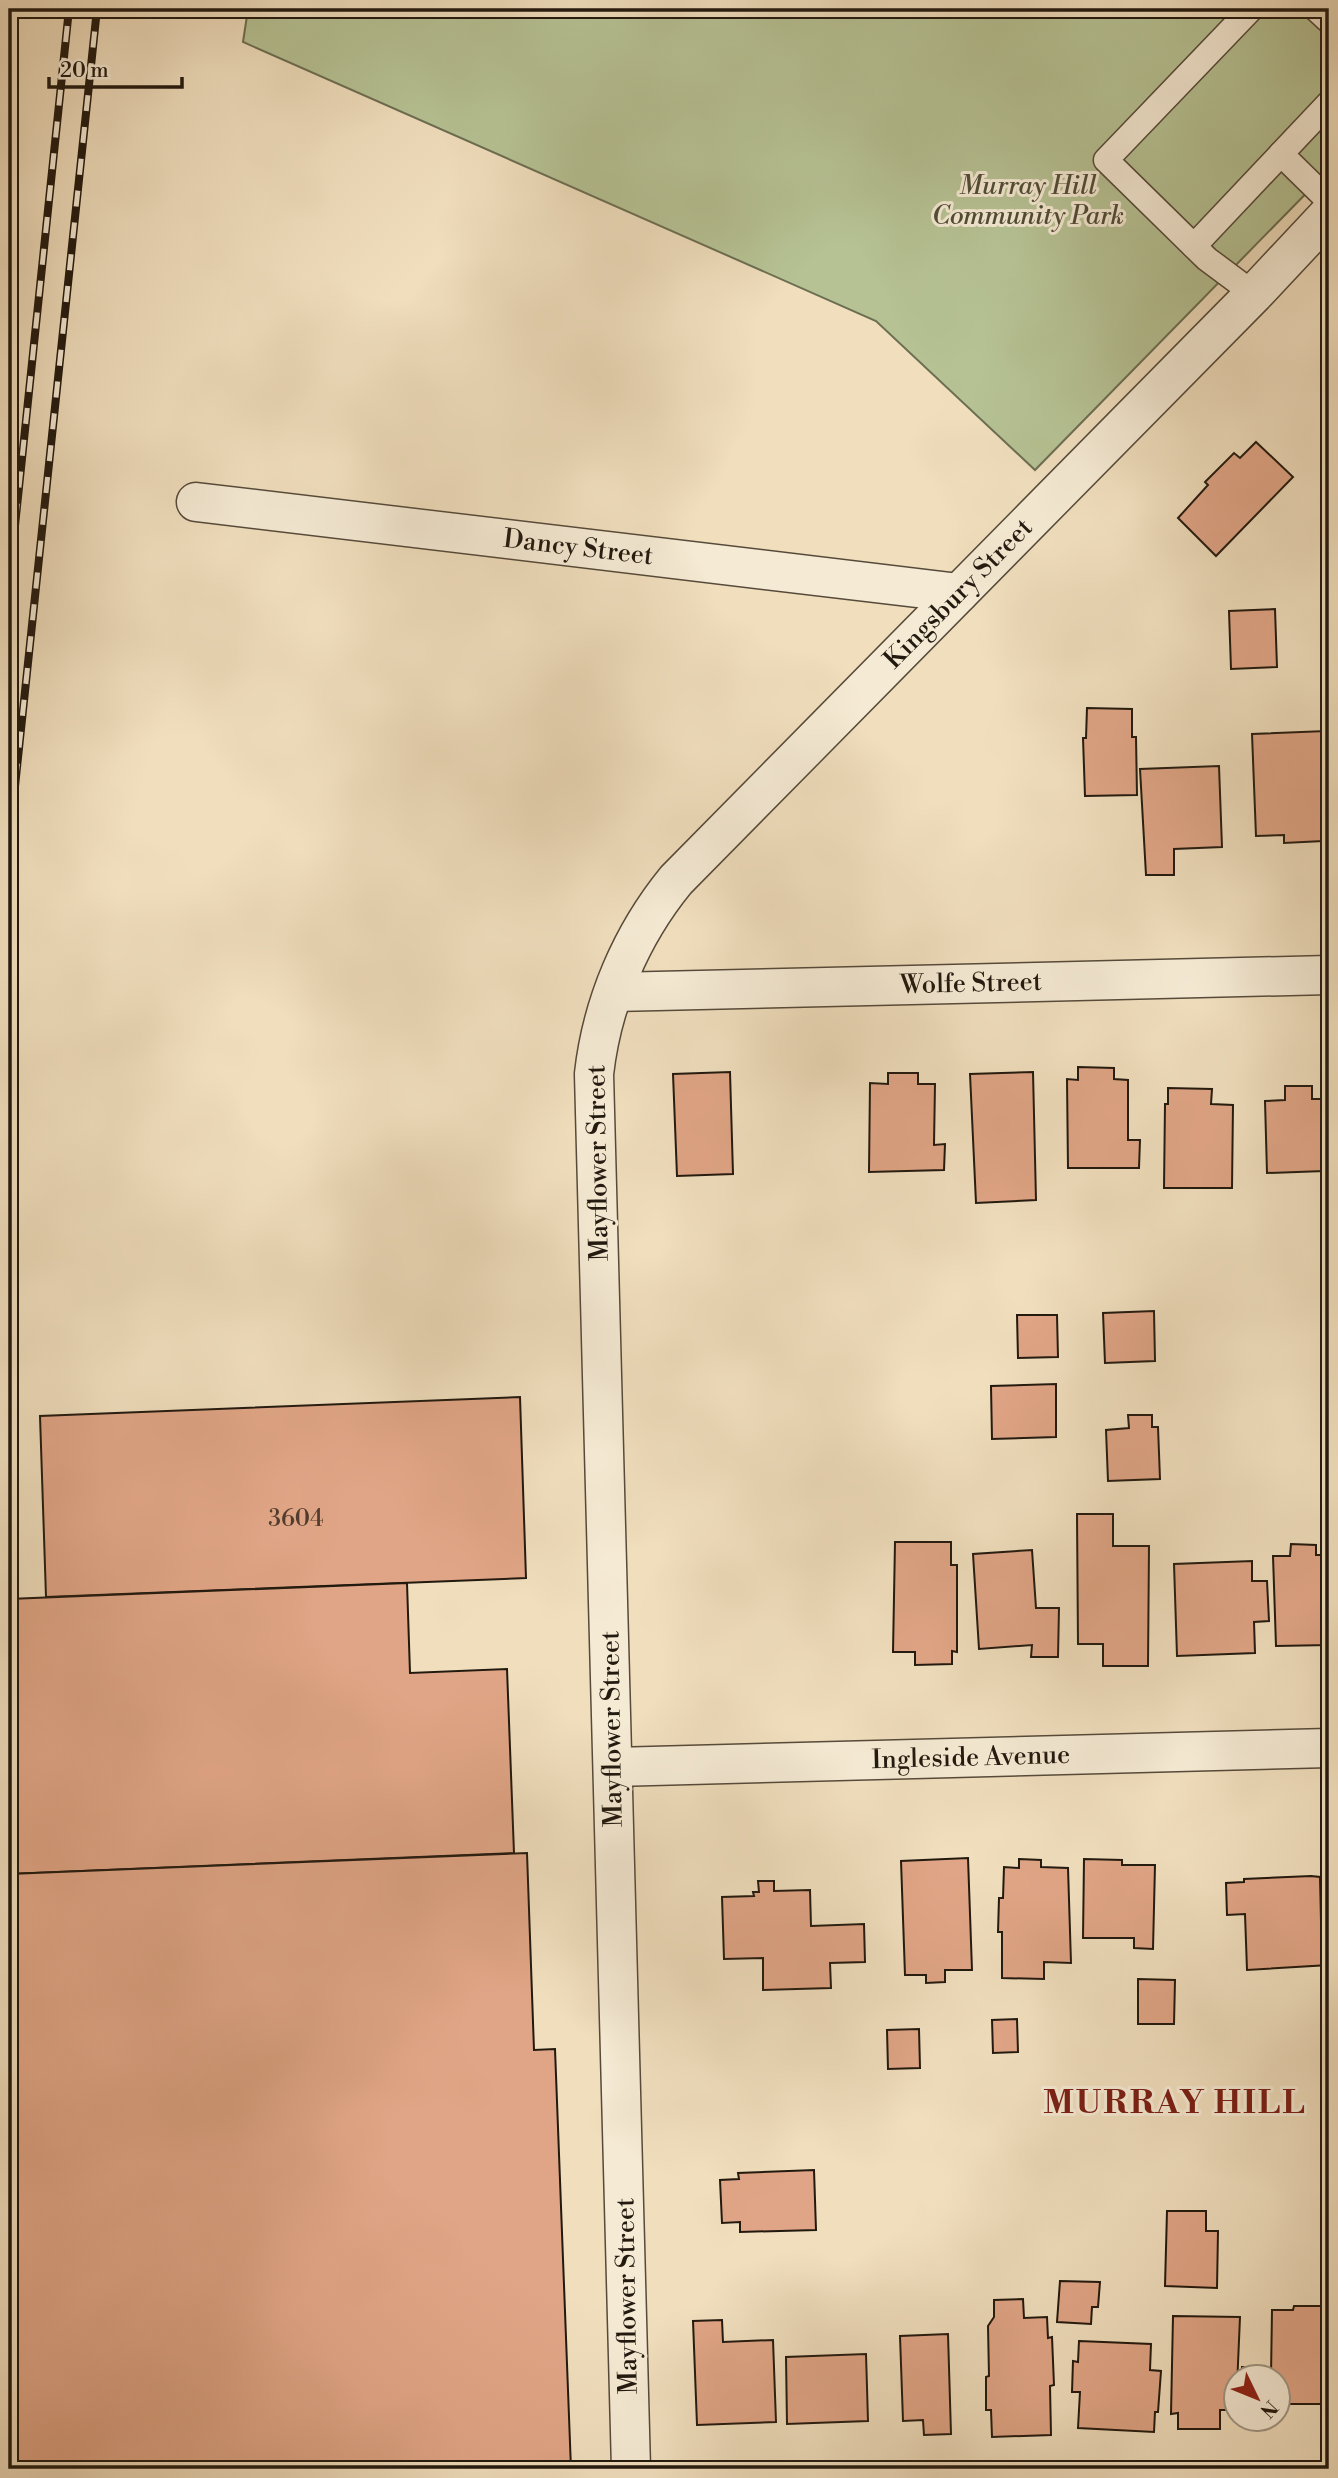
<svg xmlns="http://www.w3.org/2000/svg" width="1338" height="2478" viewBox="0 0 1338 2478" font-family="'Libre Bodoni',serif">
  <rect width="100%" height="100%" fill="#f0debd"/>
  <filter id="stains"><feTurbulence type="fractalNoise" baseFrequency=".00286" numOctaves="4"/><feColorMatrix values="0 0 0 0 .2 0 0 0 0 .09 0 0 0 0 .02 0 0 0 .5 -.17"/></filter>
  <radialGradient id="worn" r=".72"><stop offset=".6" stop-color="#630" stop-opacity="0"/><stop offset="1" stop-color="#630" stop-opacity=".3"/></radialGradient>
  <path fill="#b6c294" stroke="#6c6e52" stroke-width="2" d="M248 9H1329V170L1035 470 876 321 243 42Z"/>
  <g fill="#e0a586" stroke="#22190f" stroke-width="2">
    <path d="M1256 442 1293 477 1216 556 1178 518 1208 485 1205 482 1234 453 1240 458Z"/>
    <path d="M1275 609 1277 667 1231 669 1229 611Z"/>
    <path d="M1087 708 1132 709V737H1136L1137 795 1085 796 1083 738H1086Z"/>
    <path d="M1326 731 1329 833H1323V841L1284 843V835L1256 836 1252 734Z"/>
    <path d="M1219 766 1222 847 1174 849V875H1146L1140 769Z"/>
    <path d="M1078 1067 1114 1068V1079L1128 1080V1140H1140L1139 1168H1068L1067 1079 1078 1080Z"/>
    <path d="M730 1072 733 1174 677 1176 673 1074Z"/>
    <path d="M1033 1072 1036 1200 976 1203 970 1074Z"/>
    <path d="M888 1073H918V1084H935L934 1145 945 1144 944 1170 869 1172 870 1083 888 1084Z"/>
    <path d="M1285 1086H1312V1099H1329V1159H1324V1171L1267 1173 1265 1101 1285 1100Z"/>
    <path d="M1168 1088 1212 1089 1211 1104 1233 1105 1232 1188H1164L1165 1104H1168Z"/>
    <path d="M1154 1311 1155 1361 1105 1363 1103 1313Z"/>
    <path d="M1017 1315H1057L1058 1357 1018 1358Z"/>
    <path d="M1056 1384V1437L992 1439 991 1386Z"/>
    <path d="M520 1397 526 1578 46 1597 40 1416Z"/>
    <path d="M1128 1415H1152V1427H1158L1160 1479 1108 1481 1106 1430 1129 1428Z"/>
    <path d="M1077 1514H1113V1546H1149L1148 1666H1103V1644H1078Z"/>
    <path d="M895 1542H951V1565H957V1652L952 1651V1664L915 1665V1652H893Z"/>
    <path d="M1291 1544 1316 1545V1555H1329V1645L1276 1646 1273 1556H1290Z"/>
    <path d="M1032 1550 1036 1608H1059L1058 1657H1031L1032 1645 979 1649 973 1554Z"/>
    <path d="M1252 1561V1581H1267L1269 1621 1254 1622 1255 1653 1177 1656 1174 1564Z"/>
    <path d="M407 1583 410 1673 507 1669 514 1853 9 1874V1804H11L9 1599Z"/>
    <path d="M527 1853 534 2050 555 2049 571 2469H9V1874Z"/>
    <path d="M968 1858 972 1970H945V1982L926 1983V1975H905L901 1861Z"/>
    <path d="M1019 1859 1041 1860V1867L1068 1868 1071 1963 1044 1962V1979L1002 1978V1932H998L999 1898H1003L1004 1867 1019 1868Z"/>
    <path d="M1084 1859 1122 1860V1865H1155L1153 1949 1134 1948V1938H1083Z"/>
    <path d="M1311 1876 1320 1877 1321 1921H1329V1965L1247 1970 1245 1914 1227 1915 1226 1883 1244 1882V1879Z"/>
    <path d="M758 1881H774V1891L810 1890 811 1926 864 1924 865 1962 830 1963 831 1988 763 1990V1958L724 1959 722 1897 754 1896 753 1892H759Z"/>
    <path d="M1138 1979 1175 1980 1174 2024H1138Z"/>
    <path d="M1017 2019 1018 2052 993 2053 992 2020Z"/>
    <path d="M919 2029 920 2068 888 2069 887 2030Z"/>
    <path d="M814 2170 816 2230 740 2232V2222L722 2223 720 2180 739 2179 738 2173Z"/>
    <path d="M1167 2211H1206V2231H1218L1217 2288 1165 2286Z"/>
    <path d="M1060 2281 1100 2282 1098 2307H1092L1091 2324 1057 2322Z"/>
    <path d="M1023 2299 1024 2318 1047 2317 1048 2338 1052 2337 1054 2385 1050 2386 1051 2435 992 2437 991 2410H986V2377L989 2376 988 2326 994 2317V2300Z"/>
    <path d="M1294 2306H1322V2319H1329V2404H1278V2376H1271L1272 2310H1293Z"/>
    <path d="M1173 2316 1240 2317 1236 2410H1220V2429H1178V2413L1171 2414Z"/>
    <path d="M722 2320 723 2342 773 2340 776 2422 697 2425 693 2321Z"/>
    <path d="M948 2334 951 2434 924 2435 923 2420 903 2421 900 2336Z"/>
    <path d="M1079 2341 1151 2344 1150 2370 1161 2371 1158 2412H1155L1154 2432 1078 2428 1080 2392H1072L1073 2361 1078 2362Z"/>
    <path d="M866 2354 868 2421 787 2424 786 2357Z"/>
    <path d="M1242 2367 1259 2369V2376H1242Z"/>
  </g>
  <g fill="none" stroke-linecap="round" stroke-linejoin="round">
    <g stroke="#564a3a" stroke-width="27">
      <g id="service">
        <path d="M1251 9 1106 160 1207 259 1254 294"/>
        <path d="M1316 9 1329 21"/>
        <path d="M1281 154 1329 201"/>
        <path d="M1194 246 1329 103"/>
      </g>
    </g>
    <g stroke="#564a3a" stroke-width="41">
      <g id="minor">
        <path id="s1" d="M196 502 959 593"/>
        <path id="s2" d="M614 992 1329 975"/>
        <path id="s3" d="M614 1767 1329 1748"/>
        <path id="s4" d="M631 2469 594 1074C602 1003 631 935 676 880L1254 294 1329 214"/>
      </g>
    </g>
    <use href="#service" stroke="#f5ead4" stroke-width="24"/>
    <use href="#minor" stroke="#f5ead4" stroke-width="38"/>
    <g stroke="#22190f" stroke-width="8">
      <g id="rail">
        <path d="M9 583 69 9"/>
        <path d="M9 843 97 9"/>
      </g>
    </g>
    <use href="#rail" stroke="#f5ead4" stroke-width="5" stroke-dasharray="16" stroke-linecap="butt"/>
  </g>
  <g text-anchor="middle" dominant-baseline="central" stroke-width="6" stroke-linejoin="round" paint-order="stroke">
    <g font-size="23" fill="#523c2d">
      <text x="296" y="1519">3604</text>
    </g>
    <g font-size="26" font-style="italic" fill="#4e4c37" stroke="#f5ead4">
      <text x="1028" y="186">Murray Hill<tspan x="1028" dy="30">Community Park</tspan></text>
    </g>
    <g font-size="26" fill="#22190f" stroke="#f5ead4">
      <text stroke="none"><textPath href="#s1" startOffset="385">Dancy Street</textPath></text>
      <text stroke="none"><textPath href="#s4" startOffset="2011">Kingsbury Street</textPath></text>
      <text stroke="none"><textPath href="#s2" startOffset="357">Wolfe Street</textPath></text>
      <text transform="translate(598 1163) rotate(-91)">Mayflower Street</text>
      <text transform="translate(612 1729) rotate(-91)">Mayflower Street</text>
      <text stroke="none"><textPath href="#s3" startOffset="357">Ingleside Avenue</textPath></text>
      <text transform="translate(627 2296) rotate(-91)">Mayflower Street</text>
    </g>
    <g font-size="33" font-weight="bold" letter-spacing="2" fill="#7a1f14" stroke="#f5ead4">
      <text x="1175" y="2103">MURRAY HILL</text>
    </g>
  </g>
  <rect width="1338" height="2478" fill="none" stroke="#f0debd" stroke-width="35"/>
  <rect x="10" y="10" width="1317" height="2457" fill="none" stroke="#22190f" stroke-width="3.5"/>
  <rect x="18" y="18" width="1303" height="2443" fill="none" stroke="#22190f" stroke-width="2"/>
  <g transform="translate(1257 2398) rotate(133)"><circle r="33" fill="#f5ead4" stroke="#a19685" stroke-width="2"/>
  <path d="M0-5L12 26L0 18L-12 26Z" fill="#8f2418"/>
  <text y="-10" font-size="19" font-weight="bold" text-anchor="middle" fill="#22190f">N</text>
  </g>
  <path d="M49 77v10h133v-10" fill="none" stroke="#22190f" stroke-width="3.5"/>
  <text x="60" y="77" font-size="21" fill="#22190f" stroke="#f5ead4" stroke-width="5" paint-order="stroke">20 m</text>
  <rect width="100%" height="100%" filter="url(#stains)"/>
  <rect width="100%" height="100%" fill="url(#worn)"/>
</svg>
